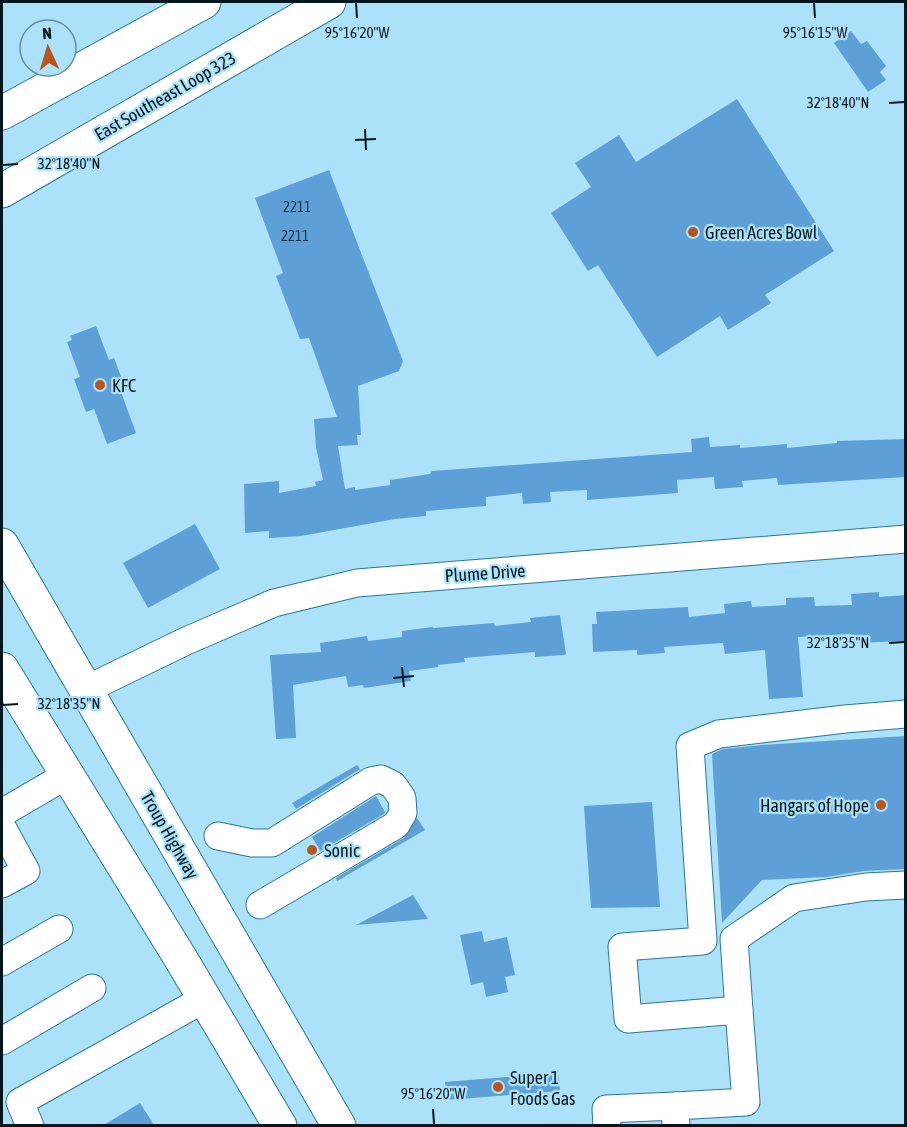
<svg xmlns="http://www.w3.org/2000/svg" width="907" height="1127" viewBox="0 0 907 1127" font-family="'Asap Condensed',sans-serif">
  <rect width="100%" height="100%" fill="#abe2f9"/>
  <g fill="#5da0d7">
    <path d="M851 31 861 44 867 41 886 66 880 72 886 80 868 92 834 43Z"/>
    <path d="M737 99 834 251 765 295 771 303 728 330 720 316 657 357 598 265 588 271 551 213 591 187 575 163 619 135 636 162Z"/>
    <path d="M329 170 403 361 399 371 358 386 361 435H357L358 445 338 446 345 489 355 487V490L390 485V480L430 474 432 471 692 452 691 439 709 437 710 447 740 445V448L787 444V448L837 443V441L906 439V477L778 485 777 478 742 481 743 487 715 489 714 477 677 480 678 493 587 500V490L550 492 551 502 523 504 522 493 486 497V506L426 511V516L395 519 301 536 269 538V531L245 533 244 484 279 481V493L316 486 315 482 323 480 316 447 314 419 337 417 309 338 300 339 276 276 283 273 255 198Z"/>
    <path d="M96 326 109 360 114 358 126 390 121 392 136 433 107 444 94 409 86 412 74 379 80 377 67 342 72 340 70 336Z"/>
    <path d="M195 524 220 569 148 608 123 563Z"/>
    <path d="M879 592V597L906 595V641L851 643V634L798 637 803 697 769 699 765 650 725 654 723 643 664 647 665 653 637 655V650L593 652 592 624H597L596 612 688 607 689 617 725 613 724 604 751 601 752 607 786 605V598L814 597 815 606 852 605 851 594Z"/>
    <path d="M560 615 566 654 564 655 535 657V652L464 658 465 662 438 665V667L409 671 411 681 364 688 363 685 348 687 346 676 293 685 296 738 276 739 270 655 321 652 320 643 367 636 368 641 402 637V631L433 627V628L494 623 495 626 531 622 530 618Z"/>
    <path d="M906 736V869L864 871 826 877 762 880 722 923 712 754 723 749 762 745Z"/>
    <path d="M357 765 360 769 296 809 292 803Z"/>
    <path d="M376 796 385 812 384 814 320 851 312 837Z"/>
    <path d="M652 802 660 907 591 908 584 806Z"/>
    <path d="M417 818 425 830 337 881 336 878 404 838Z"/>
    <path d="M413 895 428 919 356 925Z"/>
    <path d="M482 931 484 942 507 937 515 975 505 977 508 992 486 997 483 982 471 985 460 935Z"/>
    <path d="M558 1073 560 1091 447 1100 445 1082Z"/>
    <path d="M140 1103 154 1125H104Z"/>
  </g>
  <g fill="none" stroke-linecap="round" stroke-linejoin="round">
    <g stroke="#297792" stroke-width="29">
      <g id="minor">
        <path d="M85 690 186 641 274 603 357 583 906 539"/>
        <path d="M906 714 845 719 719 734 690 746 703 941 622 947 628 1019 739 1010 734 939 794 898 866 887 906 885"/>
        <path d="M2 813 67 775"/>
        <path d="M2 827 26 871 2 884"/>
        <path d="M218 836 252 843H272L371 781 381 779 393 785 402 798 403 813 396 825 260 905"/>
        <path d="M2 962 59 929"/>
        <path d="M2 1041 92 988"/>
        <path d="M675 1106 746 1102 739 1010"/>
        <path d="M30 1126 20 1102 204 999"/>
        <path d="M607 1126 606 1109 675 1106 676 1126"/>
      </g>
    </g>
    <g stroke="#297792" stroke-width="35">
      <g id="highway">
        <path d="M2 113 204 2"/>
        <path d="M2 191 329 2"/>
        <path d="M2 545 339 1126"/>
        <path d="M2 669 181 959 280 1126"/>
      </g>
    </g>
    <use href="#minor" stroke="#fff" stroke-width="27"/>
    <use href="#highway" stroke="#fff" stroke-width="33"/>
  </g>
  <path fill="none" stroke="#02161d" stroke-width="2" d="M356 3 357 18M814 3 815 18M889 103 904 102M365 129 366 150M355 140 376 139M3 165 18 164M889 643 904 642M402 667 404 687M393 678 414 676M3 705 18 704M433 1109 434 1124"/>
  <g fill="#b8551f" stroke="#abe2f9" stroke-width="2">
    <circle cx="693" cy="232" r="6"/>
    <circle cx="100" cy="385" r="6"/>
    <circle cx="881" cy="805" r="6"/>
    <circle cx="312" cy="850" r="6"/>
    <circle cx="498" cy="1087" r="6"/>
  </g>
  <g text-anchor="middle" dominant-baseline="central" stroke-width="4.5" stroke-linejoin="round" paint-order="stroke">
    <g font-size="15" fill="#19384c">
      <text x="297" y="206">2211</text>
      <text x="295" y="235">2211</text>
    </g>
    <g font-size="18" fill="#02161d" stroke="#abe2f9">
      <text transform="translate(165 96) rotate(-30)">East Southeast Loop 323</text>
      <text transform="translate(485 573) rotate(-4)">Plume Drive</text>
      <text transform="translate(170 835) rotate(60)">Troup Highway</text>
    </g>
    <g font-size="18" fill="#02161d" stroke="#abe2f9" text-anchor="start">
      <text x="705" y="232">Green Acres Bowl</text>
      <text x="112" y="385">KFC</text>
      <text x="869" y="805" text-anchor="end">Hangars of Hope</text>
      <text x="324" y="850">Sonic</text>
      <text x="510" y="1077">Super 1<tspan x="510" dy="21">Foods Gas</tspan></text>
    </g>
  </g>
  <g font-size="15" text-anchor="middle" fill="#02161d" stroke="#abe2f9" stroke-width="4.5" stroke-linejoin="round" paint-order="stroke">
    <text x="357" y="38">95°16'20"W</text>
    <text x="815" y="38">95°16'15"W</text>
    <text x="838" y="108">32°18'40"N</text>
    <text x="69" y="169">32°18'40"N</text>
    <text x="838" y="648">32°18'35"N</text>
    <text x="69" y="709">32°18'35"N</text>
    <text x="433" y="1099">95°16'20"W</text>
  </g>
  <rect width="907" height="1127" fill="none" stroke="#02161d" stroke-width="6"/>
  <g transform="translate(48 48) rotate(356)"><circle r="28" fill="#abe2f9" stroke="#6790a1" stroke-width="1.5"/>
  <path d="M0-4.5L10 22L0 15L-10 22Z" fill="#b8551f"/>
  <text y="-9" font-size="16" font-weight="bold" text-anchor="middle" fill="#02161d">N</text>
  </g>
</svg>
